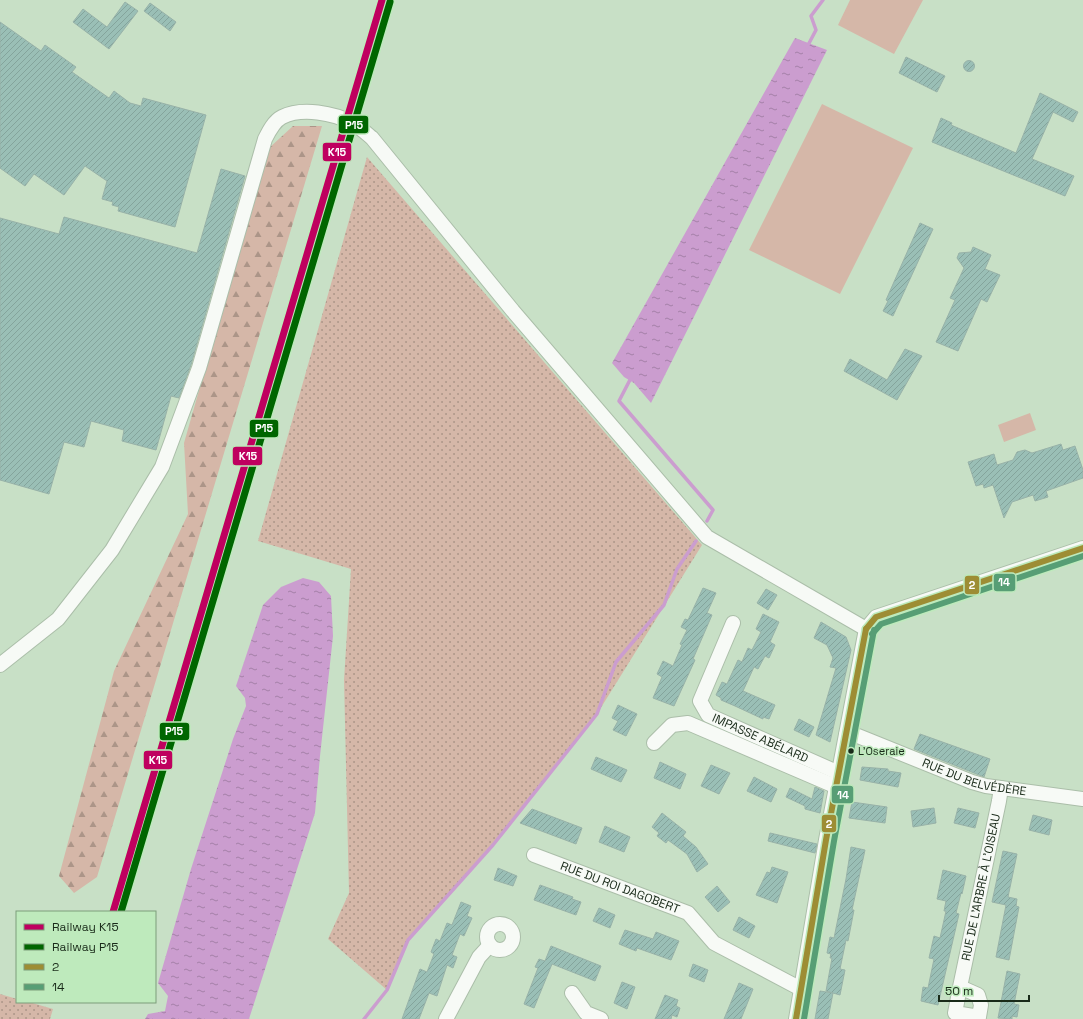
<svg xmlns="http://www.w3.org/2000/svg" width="1083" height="1019" viewBox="0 0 1083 1019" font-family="'Space Grotesk',sans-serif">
  <defs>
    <pattern id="grass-dots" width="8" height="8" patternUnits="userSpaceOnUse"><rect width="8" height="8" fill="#d5b7a8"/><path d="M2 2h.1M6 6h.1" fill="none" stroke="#ac9588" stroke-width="1.8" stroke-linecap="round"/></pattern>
    <pattern id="forest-firs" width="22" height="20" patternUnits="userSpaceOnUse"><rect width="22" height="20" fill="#d5b7a8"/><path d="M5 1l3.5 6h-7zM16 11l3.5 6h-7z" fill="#ac9588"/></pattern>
    <pattern id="water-ripples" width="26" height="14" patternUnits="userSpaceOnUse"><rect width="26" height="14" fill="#cb9dcf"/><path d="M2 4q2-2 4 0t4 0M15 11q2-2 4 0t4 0" fill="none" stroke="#a480a7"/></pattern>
    <pattern id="building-hatch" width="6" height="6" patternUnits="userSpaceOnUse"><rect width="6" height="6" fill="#9abfb6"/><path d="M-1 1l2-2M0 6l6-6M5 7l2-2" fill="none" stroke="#84a49c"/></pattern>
  </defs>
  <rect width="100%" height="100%" fill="#c8e0c6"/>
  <g fill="url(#grass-dots)">
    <path d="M367 157 702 545 597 714 493 845 408 940 387 990 328 939 349 893 344 680 351 569 258 541Z"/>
    <path d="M0 994 17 999V1002H29L53 1009 50 1019H0Z"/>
  </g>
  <path fill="url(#forest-firs)" d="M293 126H322L97 877 74 893 59 876 114 671 188 514 184 443 268 149Z"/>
  <g fill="#d5b7a8">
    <path d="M850 0H923L894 54 838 25Z"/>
    <path d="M822 104 913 148 840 294 749 250Z"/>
    <path d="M1030 413 1036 430 1004 442 998 425Z"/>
  </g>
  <g fill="url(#water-ripples)">
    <path d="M795 38 827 50 651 403 634 383 624 377 612 363Z"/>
    <path d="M303 578 319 582 331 596 333 636 320 756 315 813 249 1019H145L148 1014 165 1011 168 996 158 983 191 869 233 739 246 706 245 698 236 686 263 605 281 587Z"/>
  </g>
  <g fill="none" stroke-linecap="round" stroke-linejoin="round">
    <g stroke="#cb9dcf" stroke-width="3.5">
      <path d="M807 47 816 30 811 16 823 0"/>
      <path d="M632 376 619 401 713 510 707 521"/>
      <path d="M364 1019 387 990 408 940 493 845 597 714 616 662 664 605 677 569 696 541"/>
    </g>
  </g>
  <g fill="url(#building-hatch)" stroke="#98b2a8">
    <path d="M125 2 138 11 109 49 73 22 83 9 107 27Z"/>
    <path d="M150 3 176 22 170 31 144 11Z"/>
    <path d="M0 22 41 51 45 45 76 67 72 72 109 98 114 91 130 103 141 106 143 98 206 115 175 227 118 211 119 207 112 205 113 202 102 199 107 181 85 166 64 195 34 174 25 186 0 168Z"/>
    <path d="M906 57 945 76 937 92 899 73Z"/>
    <circle cx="969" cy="66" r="5.5"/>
    <path d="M1040 93 1078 112 1073 122 1053 112 1032 159 1074 176 1065 196 932 142 941 118 952 123 951 125 1016 153Z"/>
    <path d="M221 169 245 176 191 365 179 398 171 396 156 450 122 441 124 430 91 421 84 447 64 442 49 494 0 480V218L59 234 64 217 197 253Z"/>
    <path d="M920 223 933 229 893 316 883 311 888 301 886 300Z"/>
    <path d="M973 247 991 255 985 269 1000 275 987 302 981 299 958 351 936 342 955 300 950 298 964 268 957 258 959 253 971 252Z"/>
    <path d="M905 349 922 356 897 400 844 371 850 359 887 380Z"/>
    <path d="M1061 444 1063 450 1075 446 1083 470V478L1046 491 1048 497 1035 501 1033 495 1012 502 1004 518 993 485 984 488 983 484 976 486 968 462 994 454 997 465 1013 460 1017 452 1025 450 1032 453Z"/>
    <path d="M703 588 716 593 707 613 712 615 693 659 695 660 674 706 653 698 662 677 657 674 663 661 673 666 682 645 680 644 687 630 681 627 685 619 688 620Z"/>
    <path d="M766 589 777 595 768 610 757 603Z"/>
    <path d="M763 614 779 622 770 642 775 645 769 658 765 656 758 669 754 667 743 691 775 705 769 719 763 717V719L735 706 721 700V698L716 695 722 682 727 684 738 660 742 662 748 648 752 650 761 632 756 629Z"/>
    <path d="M821 622 846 637 851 650 830 742 816 735 836 668 830 667 833 658 827 645 814 638Z"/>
    <path d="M618 705 637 714 626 736 613 730 618 721 612 718Z"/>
    <path d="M799 719 814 727 809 737 794 730Z"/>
    <path d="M920 734 990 759 984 777 914 749Z"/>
    <path d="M596 757 627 770 621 782 591 769Z"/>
    <path d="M660 762 686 774 680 789 654 778Z"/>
    <path d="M711 765 730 773 719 794 701 786Z"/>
    <path d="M862 767 888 769V771L901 773 898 787 860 780Z"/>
    <path d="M754 777 777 789 771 802 747 791Z"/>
    <path d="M815 787 824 791 820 813 805 809V806L786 797 790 788 812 799Z"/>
    <path d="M852 802 887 807 885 823 849 818Z"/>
    <path d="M934 808 936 823 913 827 911 811Z"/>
    <path d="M958 808 979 813 975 828 954 823Z"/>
    <path d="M532 809 582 828 576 844 520 823Z"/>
    <path d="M662 813 686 832 683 836 696 847 708 864 697 872 687 854 668 840 666 843 657 836 659 833 652 827Z"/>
    <path d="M1033 815 1052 820 1049 835 1029 830Z"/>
    <path d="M605 826 630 837 624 852 599 842Z"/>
    <path d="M770 833 817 844 815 853 768 841Z"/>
    <path d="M851 847 865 850 852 910H854L848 941 846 940 840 969 845 970 840 995 826 991 832 958H830L831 954 827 953 830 937 834 938 846 879Z"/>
    <path d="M1003 851 1017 854 1008 897 1017 899 1016 906 1019 907 1009 960 996 957 1006 905 992 902Z"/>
    <path d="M772 867 788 872 777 903 756 895 767 872 770 873Z"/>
    <path d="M498 868 517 876 513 886 494 880Z"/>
    <path d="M943 870 966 876 962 894 961 893 956 913 959 914 938 1005 921 1001 923 987 928 988 934 959 929 958 934 936 940 938 946 911H944L946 901 937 899Z"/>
    <path d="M540 885 573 897 572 899 581 902 576 915 534 900Z"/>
    <path d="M717 886 730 902 718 912 705 897Z"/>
    <path d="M461 902 471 906 467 916 472 918 464 936 460 934 452 955 457 957 453 968 447 965 437 996 429 993 419 1019H402L420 969 427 972 434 954 431 952 436 939 440 941 447 923 452 925Z"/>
    <path d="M599 908 615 915 610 928 593 921Z"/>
    <path d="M739 917 755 926 749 938 733 930Z"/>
    <path d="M625 930 653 939 656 932 679 941 671 960 637 948 636 951 619 944Z"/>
    <path d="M551 946 601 966 595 981 552 964 534 1008 524 1004 538 968 535 967 539 959 545 961Z"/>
    <path d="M693 964 708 970 704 982 689 976Z"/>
    <path d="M1007 971 1020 974 1014 1004 1019 1005 1017 1017 1012 1016V1019L998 1018Z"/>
    <path d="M622 982 635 987 627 1009 614 1003Z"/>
    <path d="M739 983 753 989 741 1019H724Z"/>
    <path d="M820 991 833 993 828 1019H815Z"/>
    <path d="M665 995 678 1000 676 1006 680 1008 677 1017 672 1015 671 1019H655Z"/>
  </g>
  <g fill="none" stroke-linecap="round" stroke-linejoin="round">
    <g stroke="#abbea9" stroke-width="16">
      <g id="street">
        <path id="s1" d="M733 623 700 701 708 715 839 773"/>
        <path d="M866 629 876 617 1083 548"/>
        <path d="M0 665 58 619 112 550 162 467 199 368 265 139C269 131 274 121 282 117 302 107 334 113 352 123 360 127 366 133 372 138L513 311 707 537 866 629"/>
        <path id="s2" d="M846 735 858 736 972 782 986 786 1083 799"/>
        <path d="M654 743 672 725 688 723 837 787"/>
        <path id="s3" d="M534 855 688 913 714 943 801 989"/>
        <circle cx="500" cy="937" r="13"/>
        <path id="s4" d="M960 987 978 995 981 1005 979 1017 955 1013 960 987 999 801 1001 788"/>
        <path d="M572 993 586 1013 601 1019"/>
        <path d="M446 1019 479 957 490 945"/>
        <path d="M796 1019 826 840 866 629"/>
      </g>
    </g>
    <use href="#street" stroke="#f7faf6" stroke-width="14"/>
    <g stroke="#beeabc" stroke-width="9">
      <g id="bus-1">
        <path d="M866 629 876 617 1083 548"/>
        <path d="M796 1019 826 840 866 629"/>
      </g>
    </g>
    <g stroke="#beeabc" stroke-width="9">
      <g id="bus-2">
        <path d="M872 634 881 624 1083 556"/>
        <path d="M804 1019 834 841 874 630"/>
      </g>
    </g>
    <use href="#bus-1" stroke="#9d8d34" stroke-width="6"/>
    <use href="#bus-2" stroke="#579e75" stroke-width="6"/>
    <g stroke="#beeabc" stroke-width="10">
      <path id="rail-1" d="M113 912 382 0"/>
    </g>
    <g stroke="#beeabc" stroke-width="10">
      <path id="rail-2" d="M121 912 390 2"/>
    </g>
    <use href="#rail-1" stroke="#bf005f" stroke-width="7"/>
    <use href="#rail-2" stroke="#060" stroke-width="7"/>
  </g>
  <circle fill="#192a19" stroke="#beeabc" stroke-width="1.5" cx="851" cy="751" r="3.5"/>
  <g text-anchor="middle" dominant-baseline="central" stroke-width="3" stroke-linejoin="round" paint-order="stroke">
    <g font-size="11" fill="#192a19" stroke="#beeabc" text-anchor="start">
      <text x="858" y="751">L'Oseraie</text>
    </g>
    <g font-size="12" fill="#192a19" stroke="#beeabc">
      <text stroke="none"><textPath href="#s1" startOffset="158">IMPASSE ABÉLARD</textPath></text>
      <text stroke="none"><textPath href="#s2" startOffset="136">RUE DU BELVÉDÈRE</textPath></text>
      <text stroke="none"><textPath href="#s3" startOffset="92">RUE DU ROI DAGOBERT</textPath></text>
      <text stroke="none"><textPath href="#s4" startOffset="195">RUE DE L'ARBRE À L'OISEAU</textPath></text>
    </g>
  </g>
  <g stroke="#beeabc" stroke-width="1.5">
    <rect x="338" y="115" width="31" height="19" rx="4" fill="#060"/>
    <rect x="322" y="142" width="30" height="20" rx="4" fill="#bf005f"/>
    <rect x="249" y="419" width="30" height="19" rx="4" fill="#060"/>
    <rect x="232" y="446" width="31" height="20" rx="4" fill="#bf005f"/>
    <rect x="993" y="573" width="23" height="19" rx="4" fill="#579e75"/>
    <rect x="964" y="575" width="16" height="20" rx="4" fill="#9d8d34"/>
    <rect x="159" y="722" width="31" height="19" rx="4" fill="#060"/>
    <rect x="143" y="750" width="30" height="20" rx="4" fill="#bf005f"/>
    <rect x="831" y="785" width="23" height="19" rx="4" fill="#579e75"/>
    <rect x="821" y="814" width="16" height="19" rx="4" fill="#9d8d34"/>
  </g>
  <g font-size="11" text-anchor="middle" font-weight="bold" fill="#fff">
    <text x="354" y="129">P15</text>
    <text x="337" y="156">K15</text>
    <text x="264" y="432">P15</text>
    <text x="248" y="460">K15</text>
    <text x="1004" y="586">14</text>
    <text x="972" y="589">2</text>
    <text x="174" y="735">P15</text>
    <text x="158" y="764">K15</text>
    <text x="843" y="799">14</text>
    <text x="829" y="828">2</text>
  </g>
  <rect x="16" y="911" width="140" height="92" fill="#beeabc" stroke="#7c9d7b"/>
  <rect x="24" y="924" width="20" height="6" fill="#bf005f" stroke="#7c9d7b"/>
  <text x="52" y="931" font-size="12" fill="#192a19">Railway K15</text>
  <rect x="24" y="944" width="20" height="6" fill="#006600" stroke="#7c9d7b"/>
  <text x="52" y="951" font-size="12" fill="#192a19">Railway P15</text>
  <rect x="24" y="964" width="20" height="6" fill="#9d8d34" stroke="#7c9d7b"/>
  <text x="52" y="971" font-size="12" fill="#192a19">2</text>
  <rect x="24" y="984" width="20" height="6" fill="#579e75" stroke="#7c9d7b"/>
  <text x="52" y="991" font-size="12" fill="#192a19">14</text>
  <path d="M939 995v6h90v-6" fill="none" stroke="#192a19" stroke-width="2"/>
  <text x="945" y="995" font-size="12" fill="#192a19" stroke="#beeabc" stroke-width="3" paint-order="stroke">50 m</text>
</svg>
